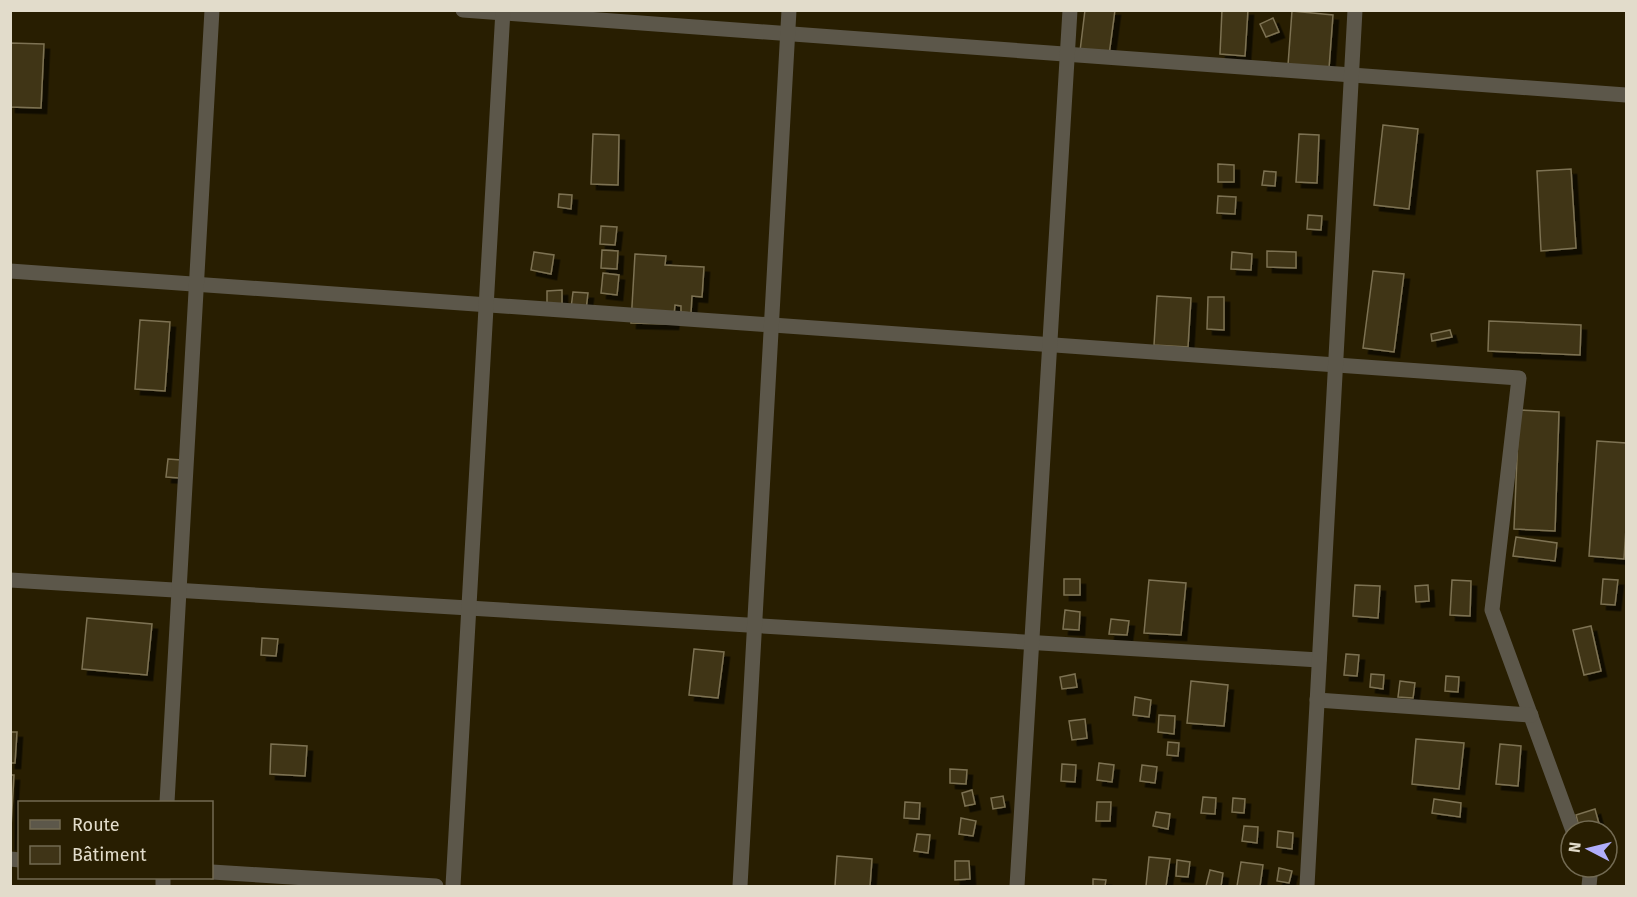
<svg xmlns="http://www.w3.org/2000/svg" width="1637" height="897" viewBox="0 0 1637 897" font-family="'Fira Sans',sans-serif">
  <defs>
    <filter id="shadow"><feDropShadow dx="5.5" dy="5.5" stdDeviation="0" flood-color="#0009"/></filter>
  </defs>
  <rect width="100%" height="100%" fill="#281e01"/>
  <g fill="#3f3417" stroke="#7d7252" stroke-width="1.5" filter="url(#shadow)">
    <path d="M1085 10H1115L1109 55 1080 51Z"/>
    <path d="M1222 10H1248L1245 56 1220 54Z"/>
    <path d="M1292 11 1333 15 1329 68 1288 65Z"/>
    <path d="M1273 18 1279 32 1266 37 1260 24Z"/>
    <path d="M10 43 44 44 41 108 10 107Z"/>
    <path d="M1383 125 1418 129 1409 209 1374 205Z"/>
    <path d="M593 134 619 135 618 185 591 184Z"/>
    <path d="M1299 134 1319 135 1317 183 1296 182Z"/>
    <path d="M1218 164 1234 165V182H1218Z"/>
    <path d="M1571 169 1576 248 1541 251 1537 171Z"/>
    <path d="M1264 171 1276 172 1275 186 1262 185Z"/>
    <path d="M559 194 572 195 571 209 558 207Z"/>
    <path d="M1218 196 1236 197 1235 214 1217 213Z"/>
    <path d="M1308 215 1322 216 1321 230 1307 229Z"/>
    <path d="M601 226 617 227 615 245 600 244Z"/>
    <path d="M602 250 618 251 617 269 601 268Z"/>
    <path d="M1267 251 1296 252V268L1267 267Z"/>
    <path d="M534 252 554 255 551 274 531 270Z"/>
    <path d="M1232 252 1252 254 1251 270 1231 269Z"/>
    <path d="M635 254 666 256 665 265 704 267 702 297 692 296 691 313 681 312V306L675 305 673 324 631 323Z"/>
    <path d="M1373 271 1404 274 1394 352 1363 348Z"/>
    <path d="M603 273 619 275 617 295 601 293Z"/>
    <path d="M562 290V306L547 307V291Z"/>
    <path d="M573 292 588 293 586 310 571 308Z"/>
    <path d="M1157 296 1191 298 1188 347 1154 345Z"/>
    <path d="M1208 297H1224V330L1207 329Z"/>
    <path d="M140 320 170 322 165 391 135 389Z"/>
    <path d="M1489 321 1581 325 1580 355 1488 351Z"/>
    <path d="M1450 330 1452 337 1432 341 1431 334Z"/>
    <path d="M1519 410 1559 412 1555 531 1514 529Z"/>
    <path d="M1597 441 1626 443V528L1624 559 1589 556Z"/>
    <path d="M168 459 181 460 179 478 166 477Z"/>
    <path d="M1516 537 1557 543 1555 561 1513 556Z"/>
    <rect x="1064" y="579" width="16" height="16"/>
    <path d="M1603 579 1618 580 1615 605 1601 604Z"/>
    <path d="M1149 580 1186 583 1181 635 1144 633Z"/>
    <path d="M1452 580 1471 581 1470 616 1450 615Z"/>
    <path d="M1355 585 1380 586 1378 618 1353 616Z"/>
    <path d="M1428 585 1429 601 1416 602 1415 586Z"/>
    <path d="M1065 610 1080 612 1079 630 1063 629Z"/>
    <path d="M87 618 152 624 147 675 82 669Z"/>
    <path d="M1111 619 1129 621 1127 635 1109 634Z"/>
    <path d="M1591 626 1601 671 1584 675 1573 630Z"/>
    <path d="M262 638 278 639 276 656 261 655Z"/>
    <path d="M694 649 724 652 718 698 689 695Z"/>
    <path d="M1346 654 1359 655 1357 676 1344 675Z"/>
    <path d="M1075 674 1077 687 1062 689 1060 677Z"/>
    <path d="M1371 674 1384 675 1383 689 1370 687Z"/>
    <path d="M1446 676 1459 677 1458 692 1445 691Z"/>
    <path d="M1191 681 1228 685 1224 726 1187 723Z"/>
    <path d="M1400 681 1415 683 1413 698 1398 697Z"/>
    <path d="M1135 697 1151 700 1149 717 1133 715Z"/>
    <path d="M1159 715 1175 716 1174 734 1158 732Z"/>
    <path d="M1085 719 1087 738 1072 740 1069 721Z"/>
    <path d="M10 732H17L15 763H10Z"/>
    <path d="M1416 739 1464 743 1459 789 1412 784Z"/>
    <path d="M1168 742 1179 743 1178 756 1167 755Z"/>
    <path d="M271 744 307 746 305 776 270 774Z"/>
    <path d="M1500 744 1521 746 1518 786 1496 784Z"/>
    <path d="M1099 763 1114 765 1112 782 1097 780Z"/>
    <path d="M1062 764 1076 765 1075 782 1061 781Z"/>
    <path d="M1142 765 1157 767 1155 783 1140 781Z"/>
    <path d="M950 769 967 770 966 784 950 783Z"/>
    <path d="M10 775H14L10 845Z"/>
    <path d="M972 790 975 804 965 806 962 793Z"/>
    <path d="M1003 796 1005 807 993 809 991 798Z"/>
    <path d="M1203 797 1216 798 1215 814 1201 813Z"/>
    <path d="M1233 798 1245 799 1244 813 1232 812Z"/>
    <path d="M1434 799 1461 803 1460 817 1432 813Z"/>
    <path d="M905 802 920 803 919 819 904 818Z"/>
    <path d="M1097 802H1111L1110 821H1096Z"/>
    <path d="M1595 809 1601 831H1580L1576 815Z"/>
    <path d="M1156 812 1170 814 1168 829 1153 826Z"/>
    <path d="M961 818 976 821 973 836 959 834Z"/>
    <path d="M1244 826 1258 827 1257 843 1242 841Z"/>
    <path d="M1278 831 1293 833 1292 849 1277 847Z"/>
    <path d="M917 834 930 835 928 853 914 851Z"/>
    <path d="M837 856 872 859 870 886H835Z"/>
    <path d="M1149 857 1170 859 1166 886H1146Z"/>
    <path d="M1177 860 1190 862 1188 877 1176 876Z"/>
    <path d="M955 861H969L970 879 955 880Z"/>
    <path d="M1241 862 1263 865 1260 886H1237Z"/>
    <path d="M1279 868 1292 871 1289 883 1277 881Z"/>
    <path d="M1210 870 1223 873 1221 886H1206Z"/>
    <path d="M1093 879 1106 880 1105 886H1093Z"/>
  </g>
  <g fill="none" stroke-linecap="round" stroke-linejoin="round">
    <g stroke="#5c574a" stroke-width="15">
      <path d="M463 10 1626 95"/>
      <path d="M10 271 1519 378 1492 610 1573 831"/>
      <path d="M10 580 1319 660"/>
      <path d="M1317 700 1531 715"/>
      <path d="M167 802 212 10"/>
      <path d="M10 859 20 860"/>
      <path d="M1586 867 1590 876 1589 886"/>
      <path d="M212 872 436 886"/>
      <path d="M163 886V878"/>
      <path d="M453 886 503 10"/>
      <path d="M740 886 789 10"/>
      <path d="M1017 886 1070 10"/>
      <path d="M1307 886 1355 10"/>
    </g>
  </g>
  <rect width="1637" height="897" fill="none" stroke="#e2dccb" stroke-width="24"/>
  <rect x="18" y="801" width="195" height="78" fill="#281e01" stroke="#726a52" stroke-width="1.5"/>
  <rect x="30" y="820" width="30" height="9" fill="#5c574a" stroke="#726a52" stroke-width="1.5"/>
  <text x="72" y="831" font-size="18" fill="#e2dccb">Route</text>
  <rect x="30" y="846" width="30" height="18" fill="#3f3417" stroke="#726a52" stroke-width="1.5"/>
  <text x="72" y="861" font-size="18" fill="#e2dccb">Bâtiment</text>
  <g transform="translate(1589 849) rotate(277)"><circle r="28" fill="#281e01" stroke="#726a52" stroke-width="1.5"/>
  <path d="M0-4.5L10 22L0 15L-10 22Z" fill="#b0adfa"/>
  <text y="-9" font-size="16" font-weight="bold" text-anchor="middle" fill="#e2dccb">N</text>
  </g>
</svg>
